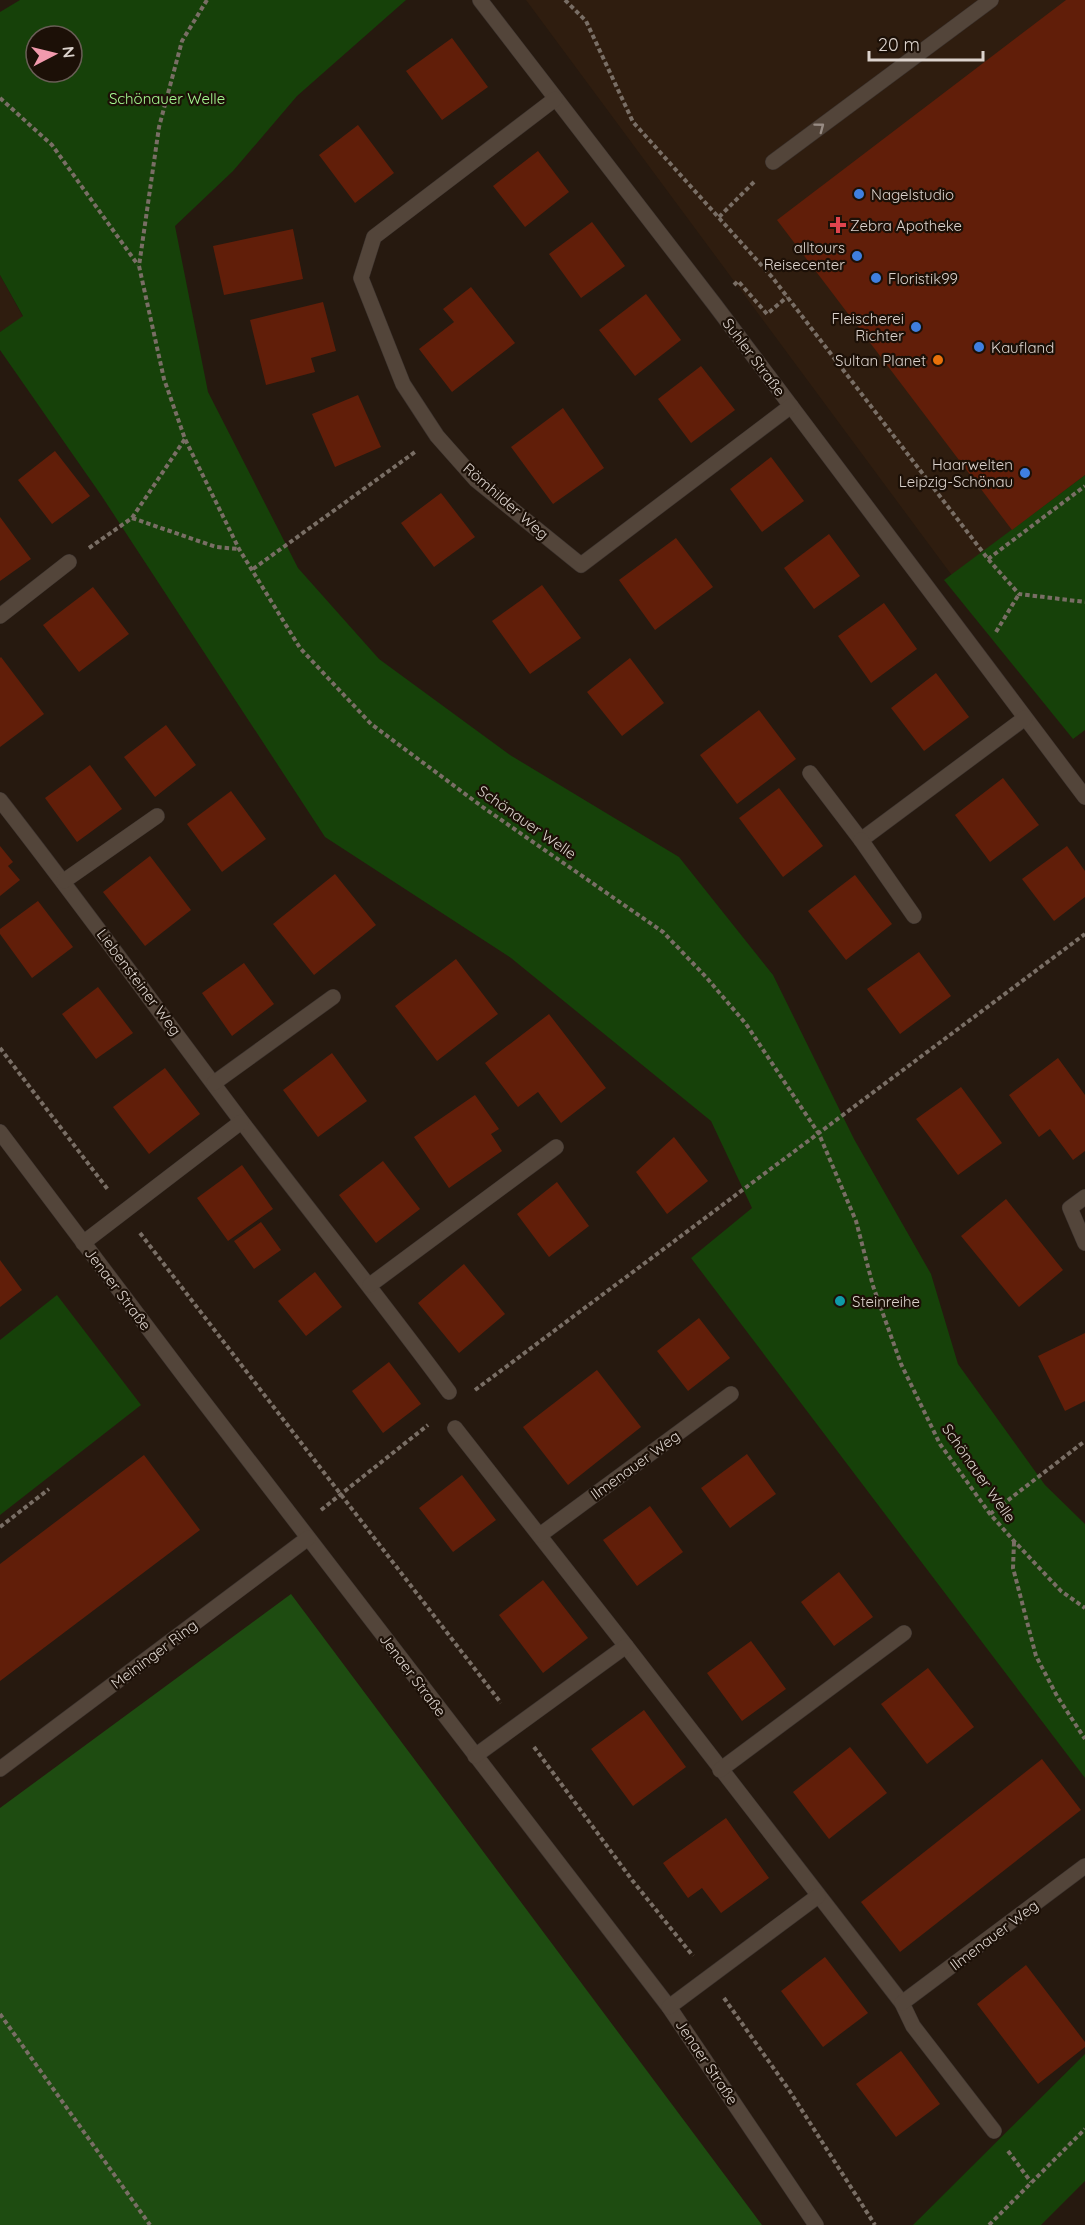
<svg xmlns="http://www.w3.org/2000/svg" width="1085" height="2225" viewBox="0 0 1085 2225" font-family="Quicksand,sans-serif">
  <rect width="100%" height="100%" fill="#26190f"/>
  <g fill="#2f1d0f">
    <path d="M526 0H1085V730L1073 739Z"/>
    <path d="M0 275 23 317 0 332Z"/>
  </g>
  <g fill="#164109" fill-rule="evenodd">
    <path d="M20 0H406L297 96 233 171 175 226 208 392 298 568 379 659 510 755 679 857 773 975 854 1139 931 1274 958 1364 1045 1485 1085 1524V1778L691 1258 752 1208 711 1121 511 958 325 837 101 495 0 350V332L23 316 0 275V12ZM36 36H72V72H36Z"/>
    <path d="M1085 475V730L1073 739 944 580Z"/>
    <path d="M57 1295 141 1405 0 1515V1340Z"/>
    <path d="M1085 2054V2181L1041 2225H913Z"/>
  </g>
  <path fill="#1e4c11" d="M291 1594 762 2225H0V1808Z"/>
  <g fill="#611e09">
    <path d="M1066 0H1085V475L1012 530 777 220Z"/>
    <path d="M452 38 488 87 442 120 406 71Z"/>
    <path d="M358 125 394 173 355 203 319 155Z"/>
    <path d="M538 151 569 192 525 227 493 186Z"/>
    <path d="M592 222 625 266 581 298 549 254Z"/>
    <path d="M293 229 303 279 224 295 213 246Z"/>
    <path d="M471 287 515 343 452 392 419 349 454 322 443 309Z"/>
    <path d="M646 294 681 340 635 376 599 330Z"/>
    <path d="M323 302 336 351 311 358 315 372 266 385 250 320Z"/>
    <path d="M701 366 735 410 691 443 658 399Z"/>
    <path d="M358 395 381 447 335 467 312 414Z"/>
    <path d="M563 408 604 468 553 504 511 447Z"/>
    <path d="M55 451 90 496 52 524 18 480Z"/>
    <path d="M771 457 804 501 762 532 730 489Z"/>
    <path d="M441 493 475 537 434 567 401 523Z"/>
    <path d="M0 517 31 559 0 581Z"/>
    <path d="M829 534 860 576 814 609 784 568Z"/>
    <path d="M676 538 713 587 655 630 619 580Z"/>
    <path d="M542 585 581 638 530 674 492 621Z"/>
    <path d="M93 587 129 634 79 672 43 625Z"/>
    <path d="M884 603 917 649 871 683 838 636Z"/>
    <path d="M1 657 44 714 0 747V658Z"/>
    <path d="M630 658 664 703 622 736 587 692Z"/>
    <path d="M936 673 969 717 924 751 891 708Z"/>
    <path d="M759 710 796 759 737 804 700 755Z"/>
    <path d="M166 725 196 765 155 797 124 757Z"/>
    <path d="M90 765 122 809 77 842 45 798Z"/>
    <path d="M1003 778 1039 825 990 862 955 815Z"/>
    <path d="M779 788 823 846 783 877 739 818Z"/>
    <path d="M231 791 266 839 222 872 187 824Z"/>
    <path d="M0 846 13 862 8 866 20 880 0 896Z"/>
    <path d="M1067 846 1085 871V897L1054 921 1022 879Z"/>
    <path d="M150 856 191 910 145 946 103 892Z"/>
    <path d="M335 874 376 925 314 975 273 924Z"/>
    <path d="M855 875 892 924 846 960 808 911Z"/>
    <path d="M38 901 73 947 32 978 0 934V929Z"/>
    <path d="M919 952 951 996 900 1034 867 989Z"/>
    <path d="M456 959 498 1014 437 1061 395 1006Z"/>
    <path d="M244 963 274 1004 232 1036 202 993Z"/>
    <path d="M98 987 133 1033 96 1059 62 1014Z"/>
    <path d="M549 1014 606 1088 561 1123 538 1092 518 1107 485 1063Z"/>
    <path d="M332 1053 367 1101 318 1137 283 1090Z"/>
    <path d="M1058 1058 1085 1095V1151L1073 1160 1050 1129 1039 1137 1009 1095Z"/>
    <path d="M165 1068 200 1114 149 1154 113 1107Z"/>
    <path d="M961 1087 1002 1143 958 1175 916 1119Z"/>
    <path d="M475 1095 499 1129 491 1134 502 1151 449 1188 414 1137Z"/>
    <path d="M674 1137 708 1181 667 1214 636 1172Z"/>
    <path d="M383 1161 420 1209 376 1243 339 1195Z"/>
    <path d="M242 1165 273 1209 228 1241 197 1198Z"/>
    <path d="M557 1182 589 1226 549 1257 517 1214Z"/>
    <path d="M1006 1199 1063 1270 1019 1307 961 1236Z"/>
    <path d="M261 1222 281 1250 254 1269 234 1241Z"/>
    <path d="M0 1260 22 1290 0 1307Z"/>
    <path d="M464 1264 505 1314 459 1353 418 1303Z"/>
    <path d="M315 1272 342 1307 306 1336 278 1301Z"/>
    <path d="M699 1318 730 1358 688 1391 657 1351Z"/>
    <path d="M1085 1333V1401L1065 1411 1038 1356Z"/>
    <path d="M389 1362 421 1404 383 1433 352 1391Z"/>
    <path d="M597 1370 641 1427 568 1485 523 1427Z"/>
    <path d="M747 1454 776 1494 730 1528 701 1488Z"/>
    <path d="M144 1455 200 1530 0 1681V1564Z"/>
    <path d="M462 1475 496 1520 453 1552 419 1508Z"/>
    <path d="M650 1506 683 1552 637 1586 603 1540Z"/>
    <path d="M839 1572 873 1617 834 1646 801 1602Z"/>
    <path d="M543 1580 588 1638 543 1673 499 1615Z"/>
    <path d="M751 1641 786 1689 742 1721 707 1673Z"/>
    <path d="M928 1668 974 1727 927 1764 881 1704Z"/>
    <path d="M644 1710 686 1767 633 1806 591 1749Z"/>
    <path d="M850 1747 887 1793 829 1839 793 1792Z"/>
    <path d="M1042 1759 1081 1810 900 1952 861 1902Z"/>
    <path d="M726 1818 769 1878 721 1913 702 1888 688 1898 663 1863Z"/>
    <path d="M825 1957 868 2013 823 2047 781 1991Z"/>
    <path d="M1026 1965 1085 2042V2047L1038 2084 977 2004Z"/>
    <path d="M901 2051 940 2104 896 2137 856 2084Z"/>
  </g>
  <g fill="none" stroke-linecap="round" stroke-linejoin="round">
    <g stroke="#3b322e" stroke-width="16">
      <path id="lane" d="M773 162 991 0"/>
    </g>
    <g stroke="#3b322e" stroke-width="16">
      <g id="street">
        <path d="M480 0 715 305 1085 797"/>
        <path d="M555 99 374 237 361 278 403 384 437 436 476 480 581 565 791 406"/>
        <path d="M0 616 69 562"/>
        <path d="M810 773 861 840 1025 718"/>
        <path d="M0 800C83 906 161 1015 242 1122 311 1213 382 1301 449 1392"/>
        <path d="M861 840 914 916"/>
        <path d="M64 881 157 816"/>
        <path d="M214 1083 333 997"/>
        <path d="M0 1132 187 1380 669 2007 816 2225"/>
        <path d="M1085 1197 1070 1208 1085 1243"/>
        <path d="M83 1243 241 1122"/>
        <path d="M370 1285 556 1147"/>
        <path d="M455 1428 626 1646 902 2003 913 2026 994 2131"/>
        <path d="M540 1535 731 1394"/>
        <path d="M475 1756 626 1646"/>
        <path d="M0 1769 308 1538"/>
        <path d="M720 1770 904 1633"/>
        <path d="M902 2003 1085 1866"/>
        <path d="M669 2007 818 1896"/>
      </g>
    </g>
    <g stroke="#796e65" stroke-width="4" stroke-dasharray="4.5 3" stroke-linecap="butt">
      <path d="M207 0 182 41 159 127 139 266 164 379 185 439 239 549 300 648 371 724 484 808 663 932 706 977 746 1024 819 1134 856 1221 873 1286 901 1364 940 1444 990 1514 1014 1541 1061 1591 1085 1608"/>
      <path d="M565 0 586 21 633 122 772 277 988 559 1019 594 1085 602"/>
      <path d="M0 98 52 145 138 265"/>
      <path d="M719 217 756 180"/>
      <path d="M734 285 738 281 767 314 787 297"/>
      <path d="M132 518 216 547 239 549"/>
      <path d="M89 548 132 518 185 439"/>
      <path d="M988 559 1085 486"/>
      <path d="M253 569 415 452"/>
      <path d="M996 632 1019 594"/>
      <path d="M0 1048 109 1191"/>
      <path d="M140 1233 501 1703"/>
      <path d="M475 1390 1085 934"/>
      <path d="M321 1510 428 1425"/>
      <path d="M990 1514 1085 1441"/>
      <path d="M0 1527 49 1489"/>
      <path d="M1014 1542 1013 1568 1036 1656 1057 1696 1085 1739"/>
      <path d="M534 1747 632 1880 693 1956"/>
      <path d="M724 1998 789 2090 875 2225"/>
      <path d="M0 2014 150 2225"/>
      <path d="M1008 2151 1031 2182"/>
      <path d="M989 2225 1085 2129"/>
    </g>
    <use href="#lane" stroke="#53453a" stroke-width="15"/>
    <use href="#street" stroke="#53453a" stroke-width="15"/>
  </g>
  <defs><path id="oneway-chevron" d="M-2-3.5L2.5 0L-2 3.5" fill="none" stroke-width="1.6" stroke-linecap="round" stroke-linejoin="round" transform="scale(1.5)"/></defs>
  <use stroke="#988c84" href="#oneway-chevron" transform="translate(820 127) rotate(-37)"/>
  <g fill="#3f7fe0" stroke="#1c1007" stroke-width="2">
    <circle cx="859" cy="194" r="6"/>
    <circle cx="857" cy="256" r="6"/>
    <circle cx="876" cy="278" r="6"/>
    <circle cx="916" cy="327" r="6"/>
    <circle cx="979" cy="347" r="6"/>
    <circle cx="1025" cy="473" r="6"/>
  </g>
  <path fill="#e0444e" stroke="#1c1007" stroke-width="2" d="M835 216h6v6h6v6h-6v6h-6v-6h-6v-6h6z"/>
  <circle fill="#e8710a" stroke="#1c1007" stroke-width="2" cx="938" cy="360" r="6"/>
  <circle fill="#0f9aa8" stroke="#1c1007" stroke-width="2" cx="840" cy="1301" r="6"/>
  <g text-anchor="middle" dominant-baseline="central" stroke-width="4.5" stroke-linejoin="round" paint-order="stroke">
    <g font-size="15" fill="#a5f891" stroke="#1c1007">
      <text x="167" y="98">Schönauer Welle</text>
    </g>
    <g font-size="15" fill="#dcd3cd" stroke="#1c1007" text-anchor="start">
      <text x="871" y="194">Nagelstudio</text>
      <text x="850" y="225">Zebra Apotheke</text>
      <text x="845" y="247" text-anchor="end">alltours<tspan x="845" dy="17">Reisecenter</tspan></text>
      <text x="888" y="278">Floristik99</text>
      <text x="904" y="318" text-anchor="end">Fleischerei<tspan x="904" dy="17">Richter</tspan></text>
      <text x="991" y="347">Kaufland</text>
      <text x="926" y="360" text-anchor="end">Sultan Planet</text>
      <text x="1013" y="464" text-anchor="end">Haarwelten<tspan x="1013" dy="17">Leipzig-Schönau</tspan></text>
      <text x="852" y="1301">Steinreihe</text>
    </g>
    <g font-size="15" fill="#dcd3cd" stroke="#1c1007">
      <text transform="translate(754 357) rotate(53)">Suhler Straße</text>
      <text transform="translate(506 501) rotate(41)">Römhilder Weg</text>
      <text transform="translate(527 822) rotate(35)">Schönauer Welle</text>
      <text transform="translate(139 982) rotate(53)">Liebensteiner Weg</text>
      <text transform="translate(118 1289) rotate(53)">Jenaer Straße</text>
      <text transform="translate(635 1465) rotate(-36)">Ilmenauer Weg</text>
      <text transform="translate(979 1473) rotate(55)">Schönauer Welle</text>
      <text transform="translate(154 1654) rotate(-37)">Meininger Ring</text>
      <text transform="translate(413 1675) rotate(53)">Jenaer Straße</text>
      <text transform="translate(994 1935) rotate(-37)">Ilmenauer Weg</text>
      <text transform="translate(707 2062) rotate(56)">Jenaer Straße</text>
    </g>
  </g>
  <g transform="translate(54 54) rotate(83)"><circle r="28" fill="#1c1007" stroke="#695e56" stroke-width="1.5"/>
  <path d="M0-4.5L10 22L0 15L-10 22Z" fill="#f29aad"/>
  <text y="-9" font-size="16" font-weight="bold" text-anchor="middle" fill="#dcd3cd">N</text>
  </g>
  <path d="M869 51v9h114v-9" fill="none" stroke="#dcd3cd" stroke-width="3"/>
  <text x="878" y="51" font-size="18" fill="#dcd3cd" stroke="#1c1007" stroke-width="4.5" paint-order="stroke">20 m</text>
</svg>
